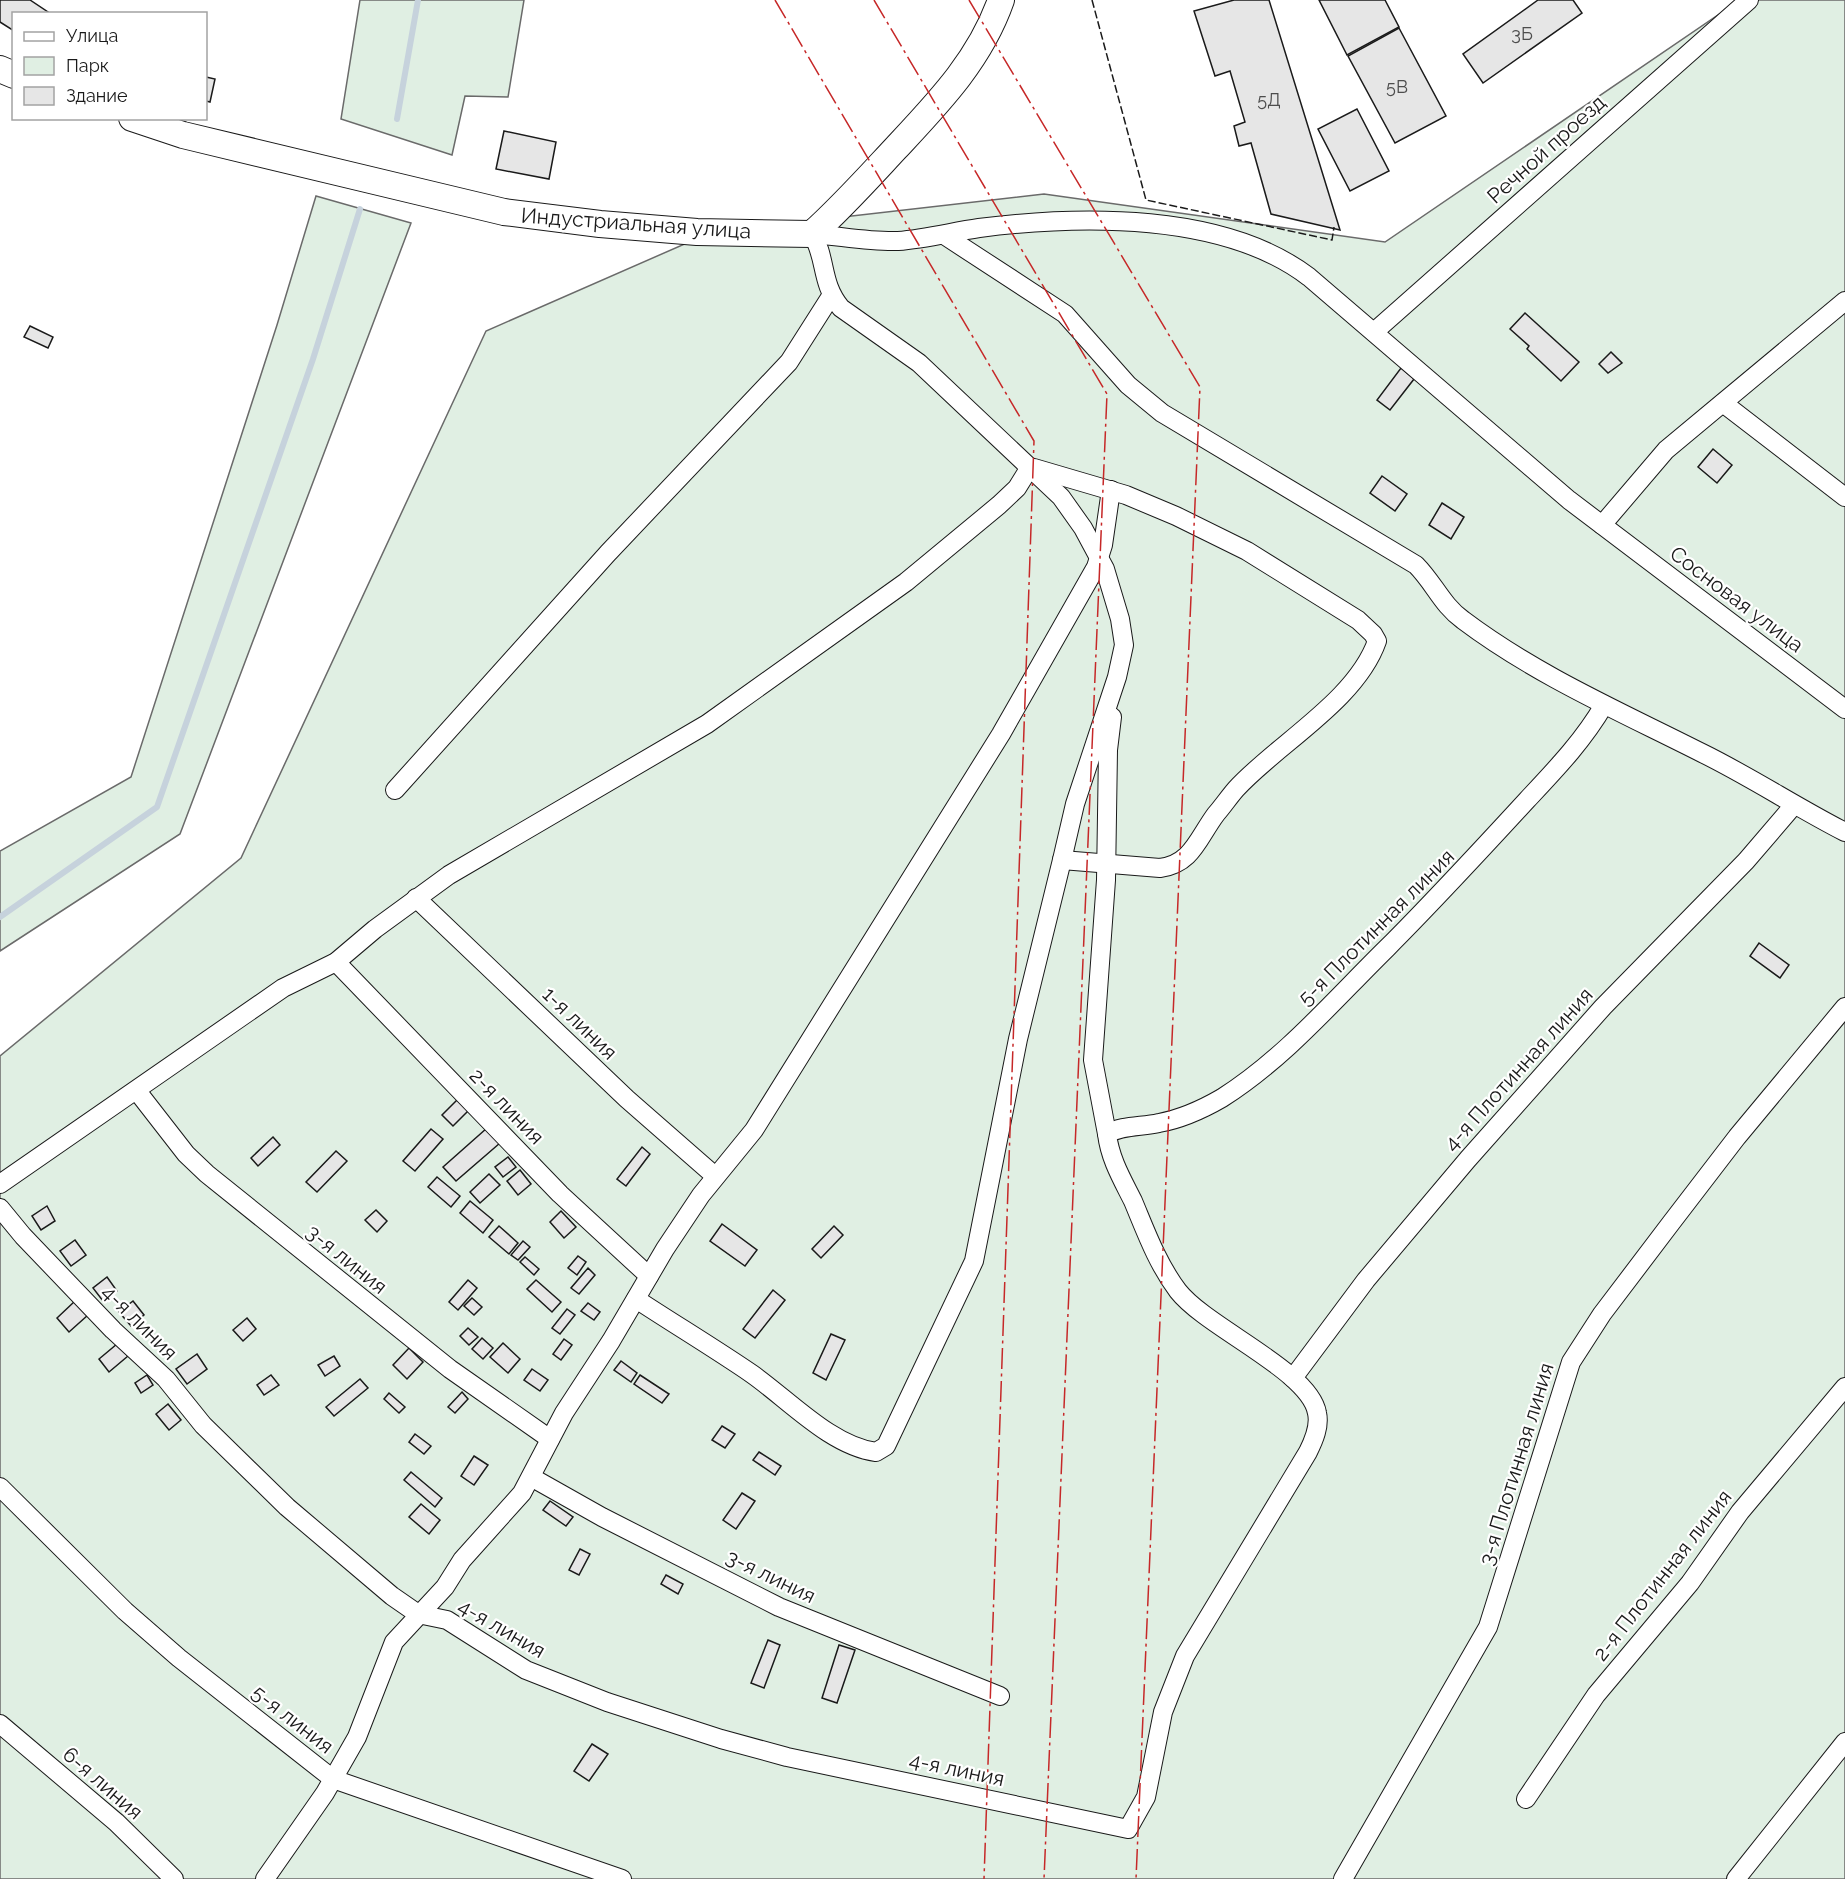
<svg xmlns="http://www.w3.org/2000/svg" width="1845" height="1879" viewBox="0 0 1845 1879" font-family="Raleway,sans-serif">
  <rect width="100%" height="100%" fill="#fff"/>
  <g fill="#e0efe3" stroke="#6a6a6a" stroke-width="1.5">
    <path d="M360 0H524L508 97 465 96 452 155 341 119Z"/>
    <path d="M1740 0H1845V1879H0V1056L241 858 486 331 712 232 1044 194 1385 242Z"/>
    <path d="M316 196 411 223 180 834 0 951V851L131 777 277 325Z"/>
  </g>
  <g fill="none" stroke-linecap="round" stroke-linejoin="round">
    <g stroke="#c6d2dc" stroke-width="6">
      <path d="M397 119 418 0"/>
      <path d="M0 917 157 807 313 359 360 209"/>
    </g>
  </g>
  <g fill="#e6e6e6" stroke="#1a1a1a" stroke-width="1.5">
    <path d="M0 0H30L51 14H14V31L0 22Z"/>
    <path d="M1234 0H1269L1340 230 1271 214 1251 143 1239 146 1234 126 1245 122 1230 71 1215 76 1194 11Z"/>
    <path d="M1319 0H1385L1399 27 1347 55Z"/>
    <path d="M1538 0H1573L1582 13 1483 83 1463 54Z"/>
    <path d="M1399 28 1446 116 1395 143 1348 56Z"/>
    <path d="M206 77 215 79 210 102 206 101Z"/>
    <path d="M1357 109 1389 171 1350 191 1318 129Z"/>
    <path d="M504 131 556 142 549 179 496 169Z"/>
    <path d="M1525 313 1579 362 1561 381 1527 349 1529 346 1510 329Z"/>
    <path d="M30 326 53 337 48 348 24 337Z"/>
    <path d="M1611 352 1622 363 1608 373 1599 364Z"/>
    <path d="M1401 368 1414 379 1390 410 1377 400Z"/>
    <path d="M1713 449 1732 465 1717 483 1698 467Z"/>
    <path d="M1382 476 1407 494 1395 511 1370 493Z"/>
    <path d="M1442 503 1464 517 1451 539 1429 525Z"/>
    <path d="M1759 943 1789 965 1780 978 1750 956Z"/>
    <path d="M459 1098 470 1109 453 1126 442 1115Z"/>
    <path d="M487 1128 500 1143 456 1181 443 1167Z"/>
    <path d="M431 1129 443 1139 415 1171 403 1161Z"/>
    <path d="M273 1137 280 1145 258 1166 251 1158Z"/>
    <path d="M642 1147 650 1154 626 1186 617 1179Z"/>
    <path d="M336 1151 347 1161 317 1192 306 1182Z"/>
    <path d="M508 1157 516 1167 503 1177 495 1167Z"/>
    <path d="M520 1170 531 1184 518 1195 507 1181Z"/>
    <path d="M489 1174 500 1185 480 1203 470 1192Z"/>
    <path d="M437 1177 460 1196 451 1207 428 1187Z"/>
    <path d="M470 1201 493 1220 483 1233 460 1213Z"/>
    <path d="M47 1206 55 1221 41 1230 32 1216Z"/>
    <path d="M376 1210 387 1221 377 1232 365 1220Z"/>
    <path d="M561 1211 576 1227 564 1238 550 1222Z"/>
    <path d="M722 1224 757 1250 745 1266 710 1241Z"/>
    <path d="M499 1226 518 1243 509 1254 489 1237Z"/>
    <path d="M834 1226 843 1235 821 1258 812 1249Z"/>
    <path d="M75 1240 86 1255 71 1266 60 1251Z"/>
    <path d="M523 1241 530 1247 518 1260 511 1255Z"/>
    <path d="M578 1256 586 1262 577 1275 568 1268Z"/>
    <path d="M525 1257 539 1269 534 1275 520 1262Z"/>
    <path d="M588 1268 595 1275 579 1294 571 1288Z"/>
    <path d="M107 1277 117 1291 103 1301 93 1288Z"/>
    <path d="M468 1280 477 1288 458 1310 449 1302Z"/>
    <path d="M536 1280 561 1302 552 1312 527 1289Z"/>
    <path d="M773 1290 785 1300 755 1338 743 1329Z"/>
    <path d="M472 1298 482 1307 474 1315 464 1306Z"/>
    <path d="M75 1301 88 1315 69 1332 57 1318Z"/>
    <path d="M133 1301 144 1315 131 1326 119 1312Z"/>
    <path d="M588 1303 600 1312 594 1320 581 1311Z"/>
    <path d="M567 1309 575 1315 560 1334 552 1328Z"/>
    <path d="M247 1318 256 1329 243 1341 233 1330Z"/>
    <path d="M468 1328 478 1337 469 1345 460 1336Z"/>
    <path d="M831 1334 845 1340 826 1380 813 1373Z"/>
    <path d="M482 1338 493 1348 483 1359 472 1349Z"/>
    <path d="M564 1339 572 1345 561 1360 553 1354Z"/>
    <path d="M503 1343 520 1359 508 1373 490 1357Z"/>
    <path d="M117 1344 128 1356 109 1372 99 1359Z"/>
    <path d="M409 1348 423 1362 407 1379 393 1365Z"/>
    <path d="M197 1354 207 1369 187 1384 176 1369Z"/>
    <path d="M334 1356 340 1366 325 1376 318 1365Z"/>
    <path d="M621 1361 637 1373 631 1382 614 1370Z"/>
    <path d="M532 1369 548 1380 540 1391 524 1380Z"/>
    <path d="M147 1375 153 1385 141 1393 135 1383Z"/>
    <path d="M271 1375 279 1385 264 1395 257 1385Z"/>
    <path d="M640 1375 669 1394 662 1403 634 1384Z"/>
    <path d="M360 1379 368 1388 334 1416 326 1407Z"/>
    <path d="M462 1392 468 1399 455 1413 448 1407Z"/>
    <path d="M389 1393 405 1407 399 1413 384 1399Z"/>
    <path d="M168 1404 181 1420 169 1430 156 1414Z"/>
    <path d="M722 1426 735 1434 725 1448 712 1440Z"/>
    <path d="M415 1434 431 1446 424 1454 409 1442Z"/>
    <path d="M759 1452 781 1466 775 1475 753 1460Z"/>
    <path d="M474 1456 488 1465 474 1485 461 1476Z"/>
    <path d="M411 1472 442 1498 435 1507 404 1480Z"/>
    <path d="M742 1493 755 1501 736 1529 723 1520Z"/>
    <path d="M550 1501 573 1517 566 1526 543 1510Z"/>
    <path d="M421 1504 440 1520 429 1534 409 1517Z"/>
    <path d="M580 1549 590 1554 579 1575 569 1570Z"/>
    <path d="M666 1575 683 1584 678 1594 661 1584Z"/>
    <path d="M768 1640 780 1645 764 1688 751 1683Z"/>
    <path d="M839 1645 855 1650 837 1703 822 1698Z"/>
    <path d="M592 1744 608 1754 589 1781 574 1771Z"/>
  </g>
  <g fill="none" stroke-linecap="round" stroke-linejoin="round">
    <g stroke="#1a1a1a" stroke-width="20">
      <g id="minor">
        <path d="M812 234C840 236 869 242 898 241 925 239 952 232 979 228 1080 215 1224 212 1309 277L1569 500 1845 709"/>
        <path d="M944 235 1065 314 1128 385 1162 413 1416 565C1434 583 1442 605 1463 620 1536 675 1621 712 1702 753 1751 777 1796 807 1845 832"/>
        <path d="M1374 332 1749 0"/>
        <path d="M1723 403 1845 497"/>
        <path d="M1034 468 1126 495 1176 516 1247 551 1358 620 1373 634 1377 641C1356 701 1277 744 1236 789 1229 797 1223 806 1216 814 1198 838 1192 864 1160 868L1062 860"/>
        <path d="M1602 525 1666 450 1845 301"/>
        <path d="M395 790 608 553 789 362 831 296"/>
        <path d="M416 898 627 1099 715 1176"/>
        <path d="M336 962 560 1194 649 1276"/>
        <path d="M137 1091 186 1154 207 1174 450 1369 550 1439"/>
        <path d="M1107 1134 1093 1060 1106 880 1108 750 1112 717"/>
        <path d="M0 1184 283 988 336 962 375 929 449 875 707 724 906 582 999 505 1017 488 1030 467"/>
        <path d="M0 1208 23 1236 113 1330 166 1379 203 1425 287 1507 392 1596 418 1614 447 1620 526 1670 607 1702 721 1739 787 1757 1128 1829 1146 1797 1163 1712 1185 1656 1308 1452C1314 1440 1320 1426 1317 1413 1310 1371 1207 1328 1178 1291 1157 1263 1146 1232 1133 1201 1122 1179 1110 1159 1107 1134 1122 1125 1142 1127 1159 1123 1181 1119 1203 1109 1222 1098 1285 1058 1334 1000 1387 948 1435 900 1481 850 1527 800 1556 769 1583 741 1604 705"/>
        <path d="M636 1299C674 1324 714 1348 752 1374 789 1400 831 1446 876 1452L886 1446 974 1261 1018 1039 1062 860 1075 804 1117 677 1124 645 1120 619 1105 569 1083 528 1061 497 919 363 841 308C820 283 827 258 812 234"/>
        <path d="M1293 1378 1366 1280 1468 1159 1603 1007 1746 861 1794 805"/>
        <path d="M531 1477 602 1517 779 1607 1000 1696"/>
        <path d="M0 1487 125 1611 179 1658 333 1779 622 1879"/>
        <path d="M0 1724 116 1822 174 1879"/>
        <path d="M1526 1799 1596 1695 1690 1583 1740 1512 1845 1387"/>
        <path d="M265 1879 325 1793 357 1737 394 1642 445 1587 462 1560 522 1493 564 1413 611 1341 665 1249 701 1195 754 1130 1001 734 1096 567 1103 545 1111 490"/>
        <path d="M1343 1879 1488 1627 1571 1362 1602 1314 1671 1223 1737 1137 1845 1007"/>
        <path d="M1736 1879 1845 1742"/>
      </g>
    </g>
    <g stroke="#1a1a1a" stroke-width="28">
      <g id="secondary">
        <path d="M0 69 14 75"/>
        <path d="M132 118 183 135 504 212 600 224 697 232 812 234C842 207 868 178 895 149 938 103 980 60 1001 0"/>
      </g>
    </g>
    <use href="#minor" stroke="#fff" stroke-width="18"/>
    <use href="#secondary" stroke="#fff" stroke-width="26"/>
    <path stroke="#1a1a1a" stroke-width="1.5" stroke-dasharray="8 3" stroke-linecap="butt" d="M1092 0 1146 200 1332 240 1334 227"/>
    <g stroke="#c62828" stroke-width="1.5" stroke-dasharray="21 4.5 3 4.5" stroke-linecap="butt">
      <path d="M775 0 1034 441 984 1879"/>
      <path d="M874 0 1107 394 1044 1879"/>
      <path d="M969 0 1200 387 1136 1879"/>
    </g>
  </g>
  <g text-anchor="middle" dominant-baseline="central" stroke-width="4.5" stroke-linejoin="round" paint-order="stroke">
    <g font-size="18" fill="#4d4d4d">
      <text x="1522" y="33">3Б</text>
      <text x="1397" y="86">5В</text>
      <text x="1269" y="99">5Д</text>
    </g>
    <g font-size="21" fill="#1a1a1a" stroke="#fff">
      <text transform="translate(1546 149) rotate(-42)">Речной проезд</text>
      <text transform="translate(636 223) rotate(4)">Индустриальная улица</text>
      <text transform="translate(1737 599) rotate(37)">Сосновая улица</text>
      <text transform="translate(1376 927) rotate(-45)">5-я Плотинная линия</text>
      <text transform="translate(580 1023) rotate(44)">1-я линия</text>
      <text transform="translate(1518 1069) rotate(-48)">4-я Плотинная линия</text>
      <text transform="translate(507 1106) rotate(46)">2-я линия</text>
      <text transform="translate(347 1259) rotate(39)">3-я линия</text>
      <text transform="translate(140 1322) rotate(45)">4-я линия</text>
      <text transform="translate(1516 1464) rotate(-73)">3-я Плотинная линия</text>
      <text transform="translate(1662 1575) rotate(-52)">2-я Плотинная линия</text>
      <text transform="translate(771 1576) rotate(26)">3-я линия</text>
      <text transform="translate(502 1628) rotate(30)">4-я линия</text>
      <text transform="translate(293 1719) rotate(38)">5-я линия</text>
      <text transform="translate(957 1769) rotate(12)">4-я линия</text>
      <text transform="translate(103 1783) rotate(41)">6-я линия</text>
    </g>
  </g>
  <rect x="12" y="12" width="195" height="108" fill="#ffffff" stroke="#a3a3a3" stroke-width="1.5"/>
  <rect x="24" y="32" width="30" height="9" fill="#ffffff" stroke="#a3a3a3" stroke-width="1.5"/>
  <text x="66" y="42" font-size="18" fill="#1a1a1a">Улица</text>
  <rect x="24" y="57" width="30" height="18" fill="#e0efe3" stroke="#a3a3a3" stroke-width="1.5"/>
  <text x="66" y="72" font-size="18" fill="#1a1a1a">Парк</text>
  <rect x="24" y="87" width="30" height="18" fill="#e6e6e6" stroke="#a3a3a3" stroke-width="1.5"/>
  <text x="66" y="102" font-size="18" fill="#1a1a1a">Здание</text>
</svg>
